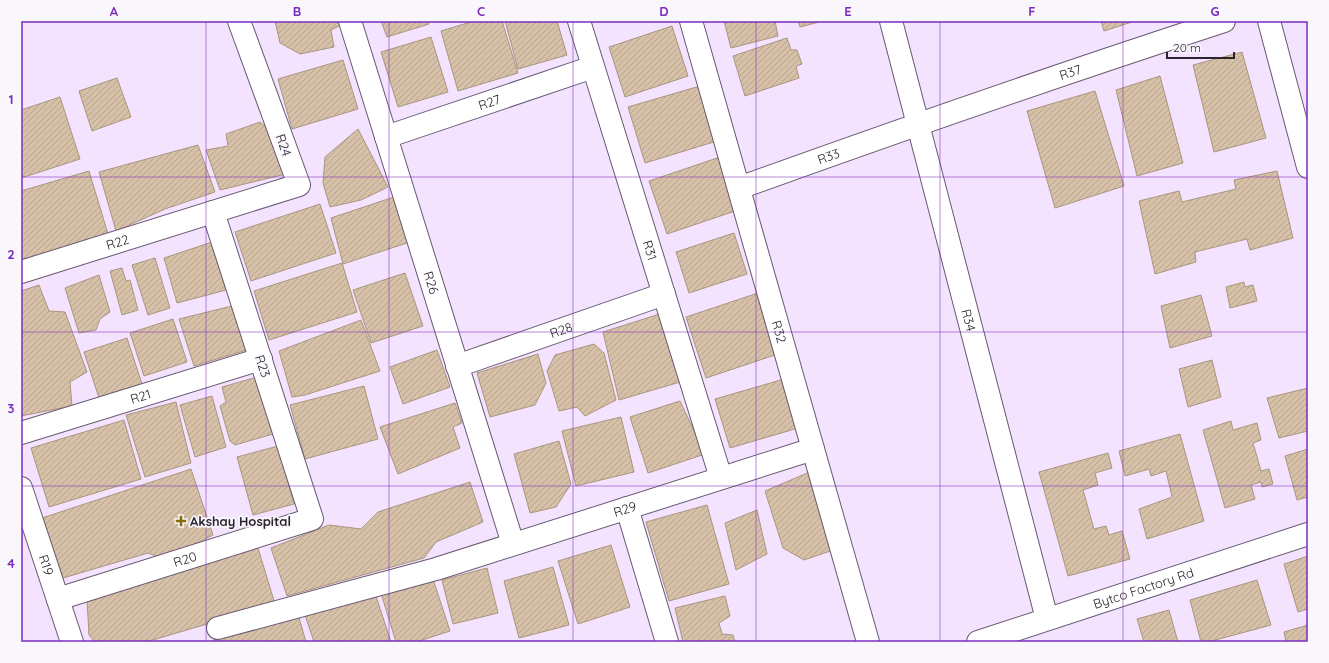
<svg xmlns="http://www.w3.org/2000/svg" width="1329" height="663" viewBox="0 0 1329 663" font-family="Quicksand,sans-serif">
  <defs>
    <pattern id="building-hatch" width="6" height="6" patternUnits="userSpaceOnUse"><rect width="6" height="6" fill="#d6c0a7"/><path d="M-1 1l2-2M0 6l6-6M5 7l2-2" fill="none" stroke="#b8a590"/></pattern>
  </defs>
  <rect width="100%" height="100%" fill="#f4e3ff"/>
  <g fill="url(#building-hatch)" stroke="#aa957e">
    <path d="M275 21H339L341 25 331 30 334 47 300 54 280 43Z"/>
    <path d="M381 21H428L429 24 387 37Z"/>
    <path d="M474 21H502L518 73 458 91 441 31Z"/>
    <path d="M505 21H557L567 55 518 69Z"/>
    <path d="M724 21H775L778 36 731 48Z"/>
    <path d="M798 21H818L819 22 800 27Z"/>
    <path d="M1101 21H1135L1104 31Z"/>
    <path d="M672 26 688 76 625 97 609 47Z"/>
    <path d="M431 37 448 92 398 107 381 52Z"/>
    <path d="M787 38 791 50H797L802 64 796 66 799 78 745 96 733 56Z"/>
    <path d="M1242 52 1266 138 1214 152 1193 65Z"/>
    <path d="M343 60 358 109 292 129 278 79Z"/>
    <path d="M1160 76 1183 163 1137 176 1116 90Z"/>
    <path d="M117 78 131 117 92 131 79 91Z"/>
    <path d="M700 86 717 141 645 163 628 107Z"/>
    <path d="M1095 91 1124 186 1055 208 1027 111Z"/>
    <path d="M60 97 80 159 21 178V110Z"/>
    <path d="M260 122 274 134 290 173 220 190 206 150 228 146 226 134Z"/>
    <path d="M358 129 388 187 361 200 330 207 323 183 325 157Z"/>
    <path d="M198 145 215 192 165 209 116 231 99 172Z"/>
    <path d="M723 156 741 209 667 234 649 181Z"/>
    <path d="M89 171 108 234 21 260V191Z"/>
    <path d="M1277 171 1293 238 1250 250 1247 239 1195 252 1196 262 1155 274 1139 201 1179 191 1182 202 1236 189 1234 180Z"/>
    <path d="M394 197 410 242 343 264 331 218Z"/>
    <path d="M320 204 336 253 251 281 235 232Z"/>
    <path d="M734 233 747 274 689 293 676 252Z"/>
    <path d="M212 242 226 290 177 303 164 258Z"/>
    <path d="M155 258 170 308 148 315 132 265Z"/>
    <path d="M342 263 357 312 269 340 254 291Z"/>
    <path d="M122 268 126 281 130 280 138 310 122 315 110 271Z"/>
    <path d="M405 273 423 326 371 343 353 290Z"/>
    <path d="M99 275 110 312 100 319 96 330 79 333 65 288Z"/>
    <path d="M1244 282 1245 287 1253 285 1257 301 1230 308 1226 287Z"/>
    <path d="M39 285 49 311 65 312 87 372 70 382 72 406 21 416V291Z"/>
    <path d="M764 291 784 352 706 378 686 317Z"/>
    <path d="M1201 295 1212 336 1170 348 1161 306Z"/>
    <path d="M236 305 250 349 194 366 179 319Z"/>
    <path d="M666 312 687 380 619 400 603 332Z"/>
    <path d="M173 319 187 362 144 376 130 333Z"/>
    <path d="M361 320 380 371 305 395 292 397 279 351Z"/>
    <path d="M127 338 142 384 99 398 84 352Z"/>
    <path d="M594 344 604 353 616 400 585 416 577 407 559 411 547 371 555 355Z"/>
    <path d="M437 350 450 387 403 404 390 367Z"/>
    <path d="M538 354 546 383 535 405 490 417 477 373Z"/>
    <path d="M1212 360 1221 397 1188 407 1179 369Z"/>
    <path d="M798 375 812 424 730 448 715 399Z"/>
    <path d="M257 377 273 434 235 445 230 441 220 406 226 402 222 387Z"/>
    <path d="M364 386 378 439 305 459 290 405Z"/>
    <path d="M1308 388V431L1279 438 1267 398Z"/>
    <path d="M212 396 226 447 195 457 180 405Z"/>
    <path d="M680 401 705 454 648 473 630 417Z"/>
    <path d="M176 402 191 463 145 477 126 415Z"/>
    <path d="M455 403 462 423 453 427 460 448 398 474 380 427Z"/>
    <path d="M621 417 634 472 576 486 562 431Z"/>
    <path d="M124 420 141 479 49 507 31 448Z"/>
    <path d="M1231 421 1233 430 1257 423 1261 440 1253 443 1261 471 1269 469 1273 484 1262 487 1261 482 1251 485 1255 499 1225 508 1203 430Z"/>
    <path d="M1180 434 1204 521 1147 539 1139 509 1172 497 1166 471 1151 476 1149 469 1125 476 1119 451Z"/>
    <path d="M559 441 571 484 556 507 530 513 514 454Z"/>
    <path d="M278 446 294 504 253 515 237 457Z"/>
    <path d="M1308 449V497L1297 500 1285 456Z"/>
    <path d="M1108 453 1112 468 1095 473 1098 485 1083 490 1094 529 1106 526 1109 535 1122 531 1130 559 1068 576 1039 472Z"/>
    <path d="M191 469 213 535 186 549 161 558 148 553 63 578 42 518Z"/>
    <path d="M812 471 845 546 804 560 783 548 765 491Z"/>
    <path d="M470 482 483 522 436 542 424 558 287 596 271 548 329 525 361 529 378 512Z"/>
    <path d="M707 505 729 584 669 601 646 522Z"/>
    <path d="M757 510 767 554 736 570 725 523Z"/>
    <path d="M611 545 630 607 578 624 558 561Z"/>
    <path d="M258 548 275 604 146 642H95L89 635 87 600Z"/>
    <path d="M1308 556V609L1298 612 1284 564Z"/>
    <path d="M553 567 569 625 519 638 504 581Z"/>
    <path d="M487 568 498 613 453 624 442 580Z"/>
    <path d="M431 573 450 631 416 642H396L380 590Z"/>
    <path d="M1257 580 1271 625 1208 642H1201L1190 600Z"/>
    <path d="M374 590 391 642H314L304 612Z"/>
    <path d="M725 596 730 616 719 623 722 634 733 635 735 642H683L675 608Z"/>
    <path d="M1169 610 1178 642H1144L1137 619Z"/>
    <path d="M298 614 306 642H213V640Z"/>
    <path d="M1308 625V642H1286L1284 632Z"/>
  </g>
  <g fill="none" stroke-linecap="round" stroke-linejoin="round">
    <g stroke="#685971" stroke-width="24">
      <g id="minor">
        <path id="s1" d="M350 21 513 544"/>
        <path id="s2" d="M579 21 721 478"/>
        <path id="s3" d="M691 21 868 642"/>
        <path id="s4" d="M891 21 1047 619"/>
        <path d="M1269 21 1308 167"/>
        <path id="s5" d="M386 137 593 67"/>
        <path id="s6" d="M739 188C900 130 1061 74 1224 21"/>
        <path id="s7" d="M21 272 299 185 239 21"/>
        <path id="s8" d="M457 366 664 294"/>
        <path id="s9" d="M21 433 261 359"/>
        <path id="s10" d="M21 488 72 642"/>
        <path d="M627 508 667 642"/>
        <path id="s11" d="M58 599 312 519 213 212"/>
        <path id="s12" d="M218 628 436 569 813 449"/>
        <path id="s13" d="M978 642 1308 534"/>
      </g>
    </g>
    <use href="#minor" stroke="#fff" stroke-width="22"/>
  </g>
  <path fill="none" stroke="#7b2cbf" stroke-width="1" stroke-opacity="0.55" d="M206 21V642M389 21V642M573 21V642M756 21V642M940 21V642M1123 21V642M21 177H1308M21 332H1308M21 486H1308"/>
  <path fill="#886d0c" stroke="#f9f6fc" stroke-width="1.5" d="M179 515h4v4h4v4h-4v4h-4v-4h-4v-4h4z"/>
  <g text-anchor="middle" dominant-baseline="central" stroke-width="3.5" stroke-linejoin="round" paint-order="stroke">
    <g font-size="13" fill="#2b242f" stroke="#f9f6fc">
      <text stroke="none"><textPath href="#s6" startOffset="351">R37</textPath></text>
      <text stroke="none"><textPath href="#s5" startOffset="109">R27</textPath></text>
      <text transform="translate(284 145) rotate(71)">R24</text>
      <text stroke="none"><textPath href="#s6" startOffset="95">R33</textPath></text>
      <text stroke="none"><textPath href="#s7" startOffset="101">R22</textPath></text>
      <text stroke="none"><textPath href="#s2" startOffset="240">R31</textPath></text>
      <text stroke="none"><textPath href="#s1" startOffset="274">R26</textPath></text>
      <text stroke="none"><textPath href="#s4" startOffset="309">R34</textPath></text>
      <text stroke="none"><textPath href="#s8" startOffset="110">R28</textPath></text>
      <text stroke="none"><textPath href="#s3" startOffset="323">R32</textPath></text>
      <text transform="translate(263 366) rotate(72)">R23</text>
      <text stroke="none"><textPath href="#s9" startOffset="125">R21</textPath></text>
      <text stroke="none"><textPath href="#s12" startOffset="424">R29</textPath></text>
      <text stroke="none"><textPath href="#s11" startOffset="133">R20</textPath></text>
      <text stroke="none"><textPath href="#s10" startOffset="81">R19</textPath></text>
      <text stroke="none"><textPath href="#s13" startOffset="174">Bytco Factory Rd</textPath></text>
    </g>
    <g font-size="13" font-weight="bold" fill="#2b242f" stroke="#f9f6fc" text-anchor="start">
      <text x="190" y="521">Akshay Hospital</text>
    </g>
  </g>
  <rect width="1329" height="663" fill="none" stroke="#f9f6fc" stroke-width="44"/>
  <path d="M1167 52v6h67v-6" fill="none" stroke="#2b242f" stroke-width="2"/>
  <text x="1173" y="52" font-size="12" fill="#2b242f" stroke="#f9f6fc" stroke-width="3" paint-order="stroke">20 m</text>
  <rect x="22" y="22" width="1285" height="619" fill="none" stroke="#7b2cbf" stroke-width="1.5"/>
  <g font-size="13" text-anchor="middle" font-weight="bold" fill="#7b2cbf">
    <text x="114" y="16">A</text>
    <text x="297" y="16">B</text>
    <text x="481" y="16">C</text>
    <text x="664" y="16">D</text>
    <text x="848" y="16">E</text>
    <text x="1032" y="16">F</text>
    <text x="1215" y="16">G</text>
    <text x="11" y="104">1</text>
    <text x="11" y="259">2</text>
    <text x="11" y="413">3</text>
    <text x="11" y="568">4</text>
  </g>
</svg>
